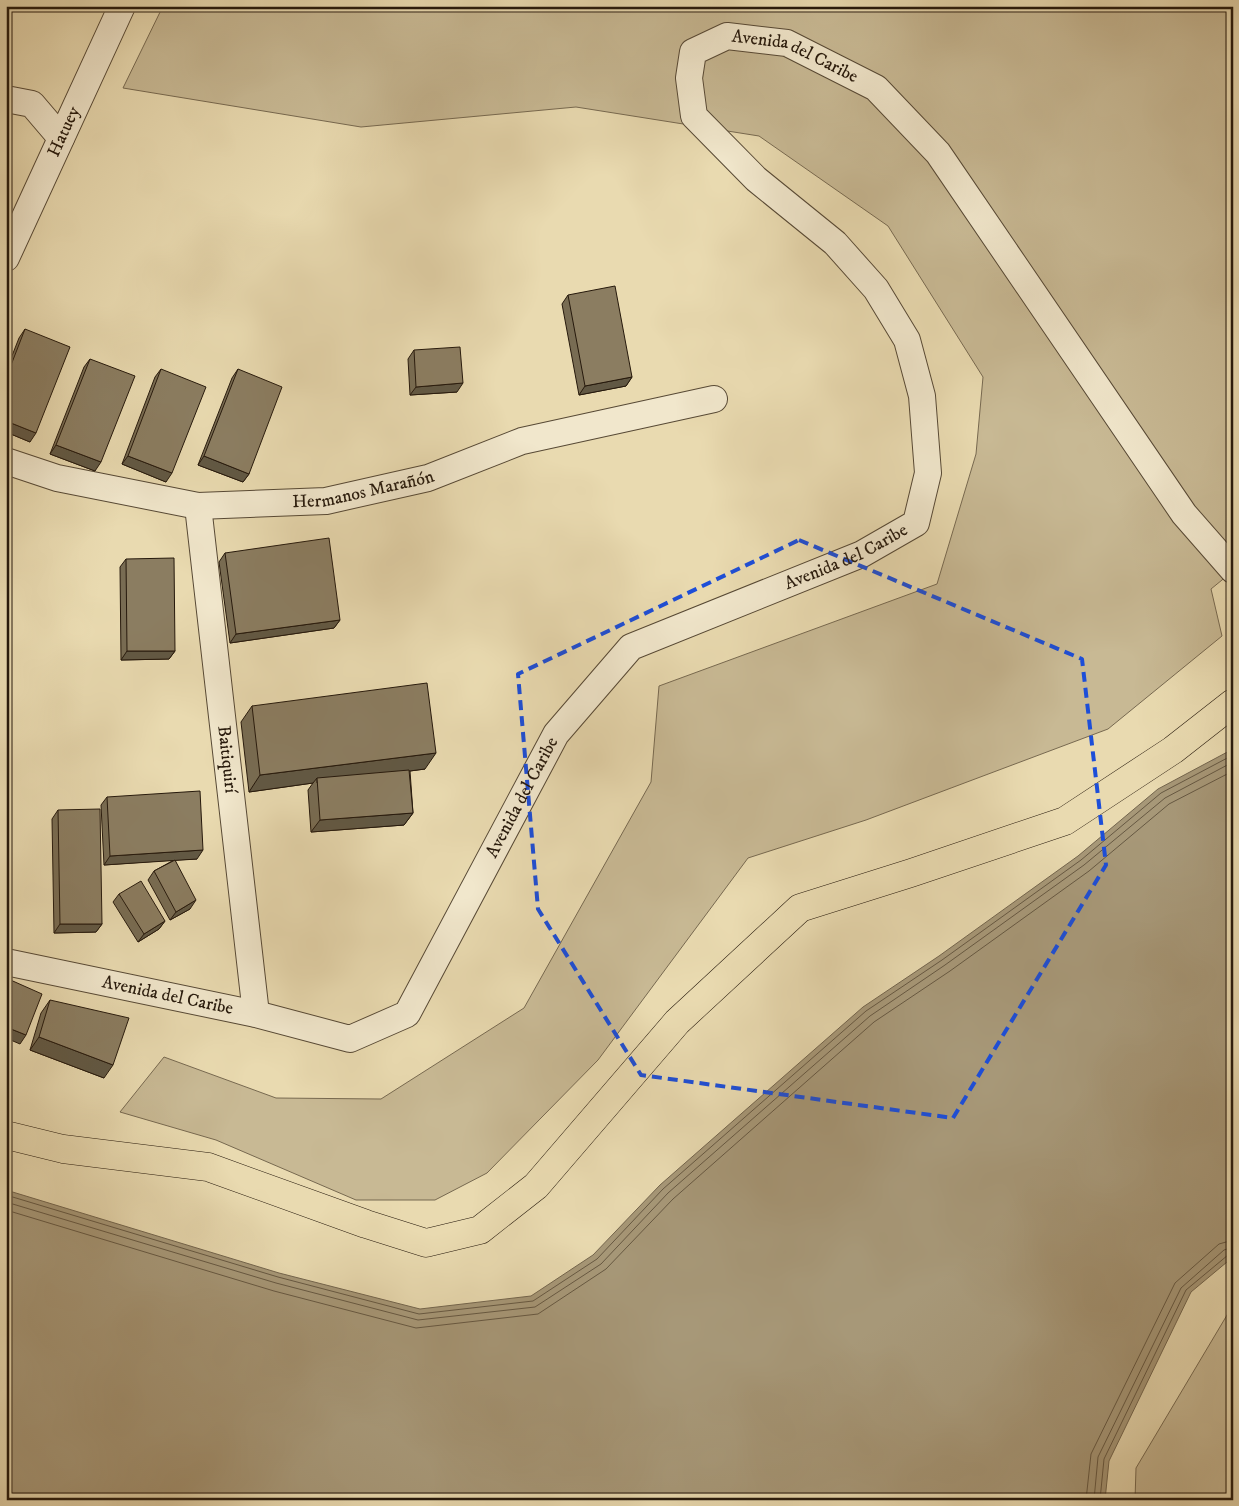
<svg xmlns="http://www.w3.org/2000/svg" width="1239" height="1506" viewBox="0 0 1239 1506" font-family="'IM FELL DW Pica',serif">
  <rect width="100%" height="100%" fill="#e9dab0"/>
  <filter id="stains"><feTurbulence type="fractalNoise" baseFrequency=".004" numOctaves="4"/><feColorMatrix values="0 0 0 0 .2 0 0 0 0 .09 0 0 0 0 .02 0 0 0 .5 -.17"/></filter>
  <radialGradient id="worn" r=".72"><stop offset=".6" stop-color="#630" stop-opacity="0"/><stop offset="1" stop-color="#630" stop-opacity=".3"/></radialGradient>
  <g fill="#c8b994" stroke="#776950">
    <path d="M163 6H1233V571L1211 589 1222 636 1108 729 866 820 748 858 598 1060 487 1173 435 1200H356L216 1140 120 1112 164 1057 276 1098 381 1099 524 1008 651 782 659 686 937 584 976 454 983 377 888 226 759 136 576 107 361 127 123 88Z"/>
    <path d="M1233 1305V1500H1135L1136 1468Z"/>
  </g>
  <path fill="#a79878" stroke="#73654d" d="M1233 749V1257L1191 1292 1109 1461 1105 1500H6V1190L279 1273 420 1309 531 1296 593 1255 660 1185 863 1007 939 956 1078 856 1158 789Z"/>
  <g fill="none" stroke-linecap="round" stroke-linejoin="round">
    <g stroke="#665842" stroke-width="1">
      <path d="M6 1195 278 1277 419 1314 533 1301 597 1259 663 1189 866 1011 942 960 1081 860 1161 793 1233 755"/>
      <path d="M6 1202 276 1283 418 1320 535 1307 601 1264 668 1193 870 1016 945 965 1084 865 1165 798 1233 762"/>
      <path d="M6 1210 274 1291 416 1328 538 1314 606 1269 673 1199 874 1022 950 971 1089 871 1169 804 1233 771"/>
      <path d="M1086 1500 1091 1454 1175 1283 1219 1244 1233 1240"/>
      <path d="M1094 1500 1098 1457 1181 1288 1224 1250 1233 1247"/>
      <path d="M1100 1500 1104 1459 1186 1290 1228 1255 1233 1254"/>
    </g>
    <g stroke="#574935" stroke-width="28">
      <g id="minor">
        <path d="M6 99 32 104 61 138"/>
        <path id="s1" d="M6 258 122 6"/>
        <path id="s2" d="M6 461 57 478 198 506 326 501 428 478 522 441 714 399"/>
        <path id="s3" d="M198 506 256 1014"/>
        <path id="s4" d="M6 962 256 1014 350 1039 407 1014 556 734 631 647 862 554 916 523 928 473 922 396 907 340 876 289 835 243 756 179 694 116 689 78 693 52 727 36 787 43 876 88 938 153 1184 514 1233 570"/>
      </g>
    </g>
    <g stroke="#26190c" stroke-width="29">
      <path id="major" d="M6 1135 63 1149 208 1167 366 1224 426 1243 480 1230 536 1186 677 1022 800 908 911 873 1065 821 1173 750 1233 703"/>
    </g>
    <use href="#minor" stroke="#f1e7cc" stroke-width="26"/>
    <use href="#major" stroke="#e9dab0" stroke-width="28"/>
  </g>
  <g fill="#786c53" stroke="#26190c">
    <path d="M568 295 632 377 626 386 579 395 562 304Z"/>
    <path d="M25 329 30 442 6 432V371L19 338Z"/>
    <path d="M414 350 457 392 410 395 408 359Z"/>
    <path d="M90 359 95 471 50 454 84 367Z"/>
    <path d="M161 369 166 482 122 464 155 377Z"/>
    <path d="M238 369 249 474 243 482 198 465 232 378Z"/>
    <path d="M225 553 340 620 334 628 230 643 219 562Z"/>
    <path d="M126 559 175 651 169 659 121 660 120 567Z"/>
    <path d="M252 706 425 769 410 771 413 813 404 825 311 832 308 790 313 783 249 792 241 722Z"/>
    <path d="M107 797 197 859 175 860 190 909 170 920 148 880 154 871 174 860 104 865 101 805Z"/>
    <path d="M58 810 102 924 96 932 54 933 52 819Z"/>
    <path d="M119 894 165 921 159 929 138 942 113 902Z"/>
    <path d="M50 1000 104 1078 30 1050 41 1013Z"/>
  </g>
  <g fill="#615844" stroke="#26190c">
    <path d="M632 377 626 386 579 395 585 386Z"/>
    <path d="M463 383 457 392 410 395 416 387Z"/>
    <path d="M6 421 36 433 30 442 6 432Z"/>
    <path d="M56 445 101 462 95 471 50 454Z"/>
    <path d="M128 456 172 473 166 482 122 464Z"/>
    <path d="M204 456 249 474 243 482 198 465Z"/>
    <path d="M340 620 334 628 230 643 236 634Z"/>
    <path d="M127 651H175L169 659 121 660Z"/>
    <path d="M436 753 425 769 317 783V778L313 783 249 792 260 775Z"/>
    <path d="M413 813 404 825 311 832 320 820Z"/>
    <path d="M203 850 197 859 104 865 110 856Z"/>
    <path d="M196 900 190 909 170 920 176 912Z"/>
    <path d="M165 921 159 929 138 942 144 934Z"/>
    <path d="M60 924H102L96 932 54 933Z"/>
    <path d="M6 1027 26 1035 20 1044 6 1038Z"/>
    <path d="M39 1037 113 1065 104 1078 30 1050Z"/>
  </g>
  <g fill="#8b7d61" stroke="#26190c">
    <path d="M615 286 632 377 585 386 568 295Z"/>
    <path d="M25 329 70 347 36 433 6 421V378Z"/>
    <path d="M460 347 463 383 416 387 414 350Z"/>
    <path d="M90 359 135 376 101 462 56 445Z"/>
    <path d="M161 369 206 387 172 473 128 456Z"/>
    <path d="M238 369 282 387 249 474 204 456Z"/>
    <path d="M329 538 340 620 236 634 225 553Z"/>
    <path d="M174 558 175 651H127L126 559Z"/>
    <path d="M427 683 436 753 260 775 252 706Z"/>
    <path d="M409 770 413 813 320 820 317 778Z"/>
    <path d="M200 791 203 850 110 856 107 797Z"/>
    <path d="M100 809 102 924H60L58 810Z"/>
    <path d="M175 860 196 900 176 912 154 871Z"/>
    <path d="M141 881 165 921 144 934 119 894Z"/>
    <path d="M6 978 42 994 26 1035 6 1027Z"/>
    <path d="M50 1000 129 1018 113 1065 39 1037Z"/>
  </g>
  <path fill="none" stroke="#1d4ed8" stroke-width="4" stroke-dasharray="10 6" stroke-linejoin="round" d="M799 540 1082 659 1106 865 953 1118 641 1075 538 909 518 674Z"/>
  <g text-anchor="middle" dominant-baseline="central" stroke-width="4" stroke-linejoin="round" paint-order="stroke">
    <g font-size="18" fill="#26190c" stroke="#f1e7cc">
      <text stroke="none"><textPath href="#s4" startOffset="1830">Avenida del Caribe</textPath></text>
      <text stroke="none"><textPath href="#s1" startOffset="139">Hatuey</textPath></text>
      <text stroke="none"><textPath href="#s2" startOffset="364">Hermanos Marañón</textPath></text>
      <text stroke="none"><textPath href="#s4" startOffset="1080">Avenida del Caribe</textPath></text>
      <text stroke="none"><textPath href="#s3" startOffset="255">Baitiquirí</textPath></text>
      <text stroke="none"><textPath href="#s4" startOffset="660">Avenida del Caribe</textPath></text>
      <text stroke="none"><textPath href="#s4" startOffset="165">Avenida del Caribe</textPath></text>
    </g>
  </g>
  <rect width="1239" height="1506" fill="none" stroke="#e9dab0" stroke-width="25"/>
  <rect x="8" y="8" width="1224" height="1491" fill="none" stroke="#26190c" stroke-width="2.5"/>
  <rect x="12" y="12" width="1214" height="1481" fill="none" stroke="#26190c"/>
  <rect width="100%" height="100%" filter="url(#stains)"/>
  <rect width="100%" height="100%" fill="url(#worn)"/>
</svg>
